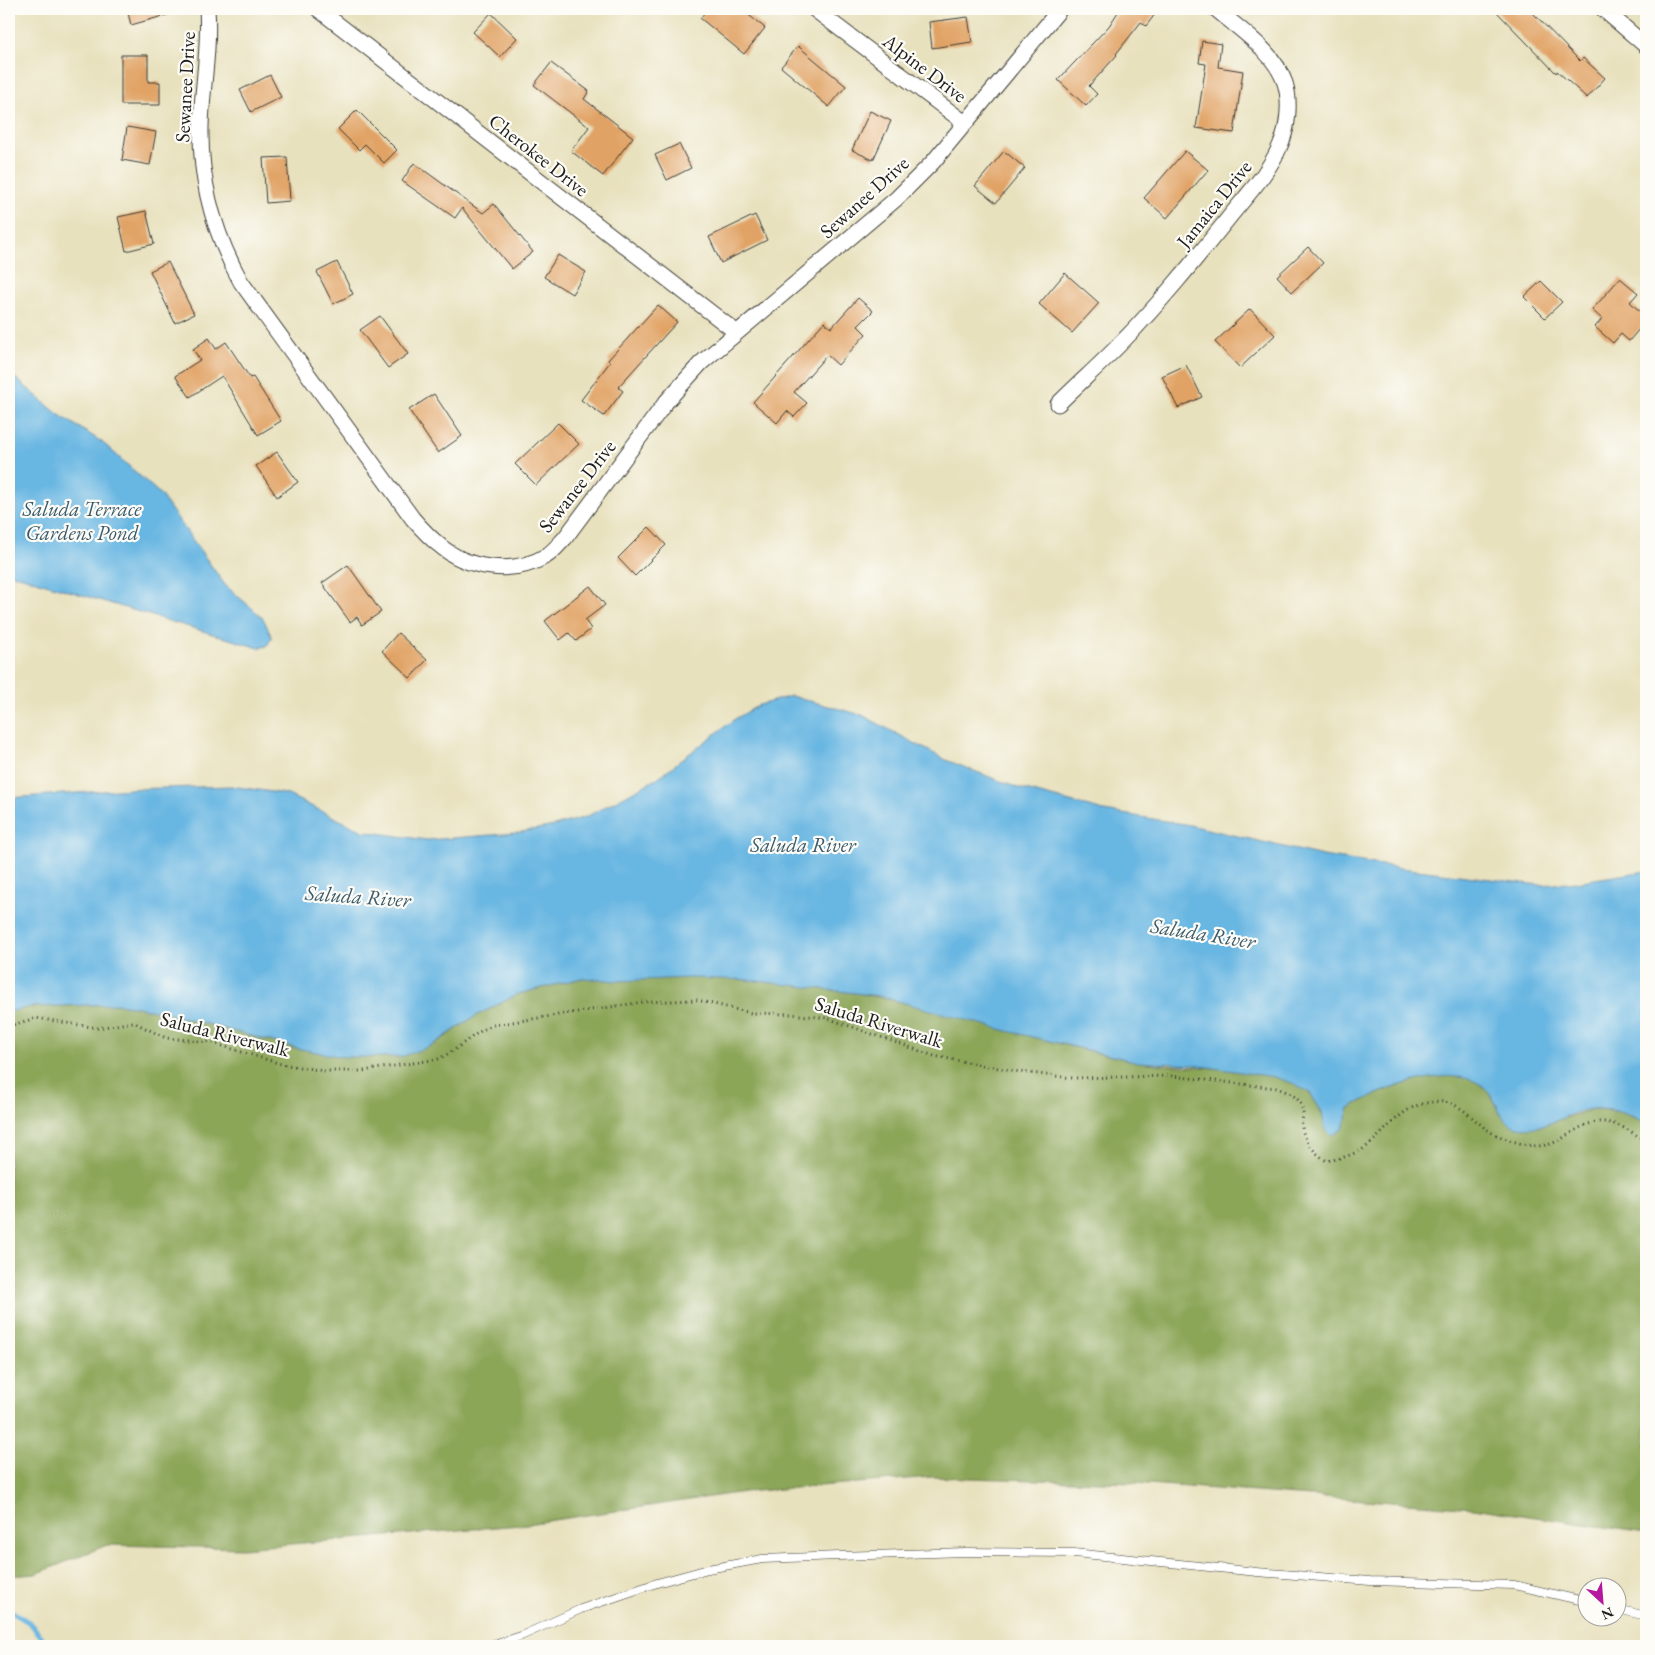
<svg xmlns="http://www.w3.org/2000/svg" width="1655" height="1655" viewBox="0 0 1655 1655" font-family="'EB Garamond',serif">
  <rect width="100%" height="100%" fill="#fdfcf7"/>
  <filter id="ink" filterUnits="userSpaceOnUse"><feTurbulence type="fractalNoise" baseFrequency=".02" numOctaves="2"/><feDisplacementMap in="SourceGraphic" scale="10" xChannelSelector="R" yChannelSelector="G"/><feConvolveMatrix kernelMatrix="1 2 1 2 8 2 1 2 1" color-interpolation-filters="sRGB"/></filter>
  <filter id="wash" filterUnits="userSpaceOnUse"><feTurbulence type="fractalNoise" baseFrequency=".0096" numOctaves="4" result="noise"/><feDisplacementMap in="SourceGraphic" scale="20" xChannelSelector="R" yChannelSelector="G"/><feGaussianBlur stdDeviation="1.12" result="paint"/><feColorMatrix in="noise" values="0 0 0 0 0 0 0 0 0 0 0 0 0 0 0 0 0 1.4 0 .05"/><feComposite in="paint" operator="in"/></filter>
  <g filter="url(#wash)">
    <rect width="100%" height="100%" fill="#e8e1be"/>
    <path fill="#8ca658" stroke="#54613a" d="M582 978C618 981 652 978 688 978 730 977 772 982 814 987 923 999 1027 1040 1135 1061 1187 1071 1245 1062 1294 1083 1315 1093 1322 1109 1326 1130L1344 1123 1349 1108C1374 1093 1437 1068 1466 1077 1484 1083 1495 1098 1501 1115L1543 1125 1593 1109 1621 1112 1646 1122V1533L1473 1508 1134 1483 932 1477 744 1492 520 1525 243 1548 107 1545 36 1574 9 1576V1012L30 1007 119 1004 154 1010 300 1049 401 1057 444 1038 472 1018 518 994Z"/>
    <g fill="#68b6e2" stroke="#42697f">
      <path d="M9 370 14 377 58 414 102 442 160 494 225 585 263 618 272 637 267 646 259 648 9 573Z"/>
      <path d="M791 696 862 715 946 760 1018 788 1104 811 1190 825 1323 856 1401 868 1540 885 1569 883 1646 871V1122C1629 1115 1611 1107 1591 1109 1567 1112 1544 1132 1518 1127 1499 1123 1498 1099 1485 1088 1454 1060 1379 1090 1349 1108L1343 1129 1332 1135 1325 1130 1322 1112 1310 1093 1295 1084 1274 1077 1194 1065 1138 1062 1003 1030 879 996 749 980 690 978 617 981 582 978 518 994 472 1018 433 1045 401 1057H343L300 1049 154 1010 119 1004 30 1007 9 1012V798L130 789 231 786 286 794 363 831 427 840 516 833 554 826 586 817 656 779 735 719 759 705Z"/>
    </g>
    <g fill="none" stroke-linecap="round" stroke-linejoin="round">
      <path stroke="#68b6e2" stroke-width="5" d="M9 1610 30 1623 49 1646"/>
    </g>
    <g id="blocks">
      <g fill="#e1a365">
        <path d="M127 9H174V13L131 25Z"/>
        <path d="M708 9H741L765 28 744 54 700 18Z"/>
        <path d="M1120 9H1159L1146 26 1141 22 1116 54 1117 55 1089 86 1097 94 1086 106 1058 80 1109 26Z"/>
        <path d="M1494 9H1529L1580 61 1583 58 1605 78 1587 98 1557 71 1556 73Z"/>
        <path d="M491 13 517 38 500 57 473 32Z"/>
        <path d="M968 17 972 42 932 48 929 22Z"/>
        <path d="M1202 41 1221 44 1218 67 1243 71 1234 133 1196 128 1206 64 1199 63Z"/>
        <path d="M798 46 846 86 829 107 781 67Z"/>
        <path d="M121 55H148V82H160V105H121Z"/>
        <path d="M551 63 589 91 584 99 633 137 603 176 571 151 589 127 534 85Z"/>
        <path d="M270 75 281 97 251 112 240 90Z"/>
        <path d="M357 110 397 150 384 163 365 144 359 150 338 129Z"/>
        <path d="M870 111 891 121 873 160 852 150Z"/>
        <path d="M127 127 156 132 150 165 122 160Z"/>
        <path d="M679 144 691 168 667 180 655 155Z"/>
        <path d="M1004 151 1025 168 996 203 975 186Z"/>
        <path d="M1185 151 1208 170 1167 218 1144 198Z"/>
        <path d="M287 157 290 201 266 203 263 158Z"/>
        <path d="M414 163 483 213 494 204 533 252 512 269 462 208 455 218 402 181Z"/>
        <path d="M146 211 154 244 126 251 118 217Z"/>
        <path d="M755 215 767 240 721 263 709 237Z"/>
        <path d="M1308 247 1323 263 1292 292 1277 276Z"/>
        <path d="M558 255 586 272 572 294 544 277Z"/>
        <path d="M168 262 194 314 175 323 150 271Z"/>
        <path d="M337 262 353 294 333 304 317 272Z"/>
        <path d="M1065 273 1099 303 1072 333 1039 304Z"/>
        <path d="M1620 278 1638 293 1630 302 1646 317V321L1629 341 1621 334 1613 343 1595 327 1602 319 1592 310Z"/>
        <path d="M1541 281 1562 302 1545 318 1524 297Z"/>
        <path d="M858 298 873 311 858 326 866 334 838 365 827 355 794 392 807 403 794 417 787 411 777 423 753 402 824 322 831 328Z"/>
        <path d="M658 305 677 322 618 387 623 391 604 416 581 400 610 362 608 360Z"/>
        <path d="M1250 309 1275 335 1240 368 1215 342Z"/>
        <path d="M380 316 408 354 388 368 360 330Z"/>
        <path d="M209 338 216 349 226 342 250 378 253 377 281 421 258 435 222 376 190 397 175 376 200 360 193 349Z"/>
        <path d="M1186 365 1202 397 1178 408 1162 376Z"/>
        <path d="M434 394 462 436 438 453 409 410Z"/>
        <path d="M558 423 579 444 536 485 515 464Z"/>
        <path d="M277 452 298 482 277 497 256 466Z"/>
        <path d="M649 527 666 545 635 576 618 558Z"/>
        <path d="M348 565 381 612 362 625 357 617 350 622 322 583Z"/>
        <path d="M590 586 605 605 585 620 591 629 576 641 569 633 560 640 545 621Z"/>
        <path d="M398 633 427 660 410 678 382 651Z"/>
      </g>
    </g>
  </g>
  <g filter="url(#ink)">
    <use href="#blocks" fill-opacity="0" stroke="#3b3a34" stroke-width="1"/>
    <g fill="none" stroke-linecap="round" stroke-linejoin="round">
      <g stroke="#3b3a34" stroke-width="9">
        <g id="lane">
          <path d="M1618 1609 1646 1616"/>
          <path d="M491 1646 521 1636 581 1609 657 1583 708 1569 762 1559 839 1556 966 1552 1074 1553 1257 1572 1370 1581 1514 1585 1588 1602"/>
        </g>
      </g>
      <g stroke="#3b3a34" stroke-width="17">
        <g id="street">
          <path d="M207 9C210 49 202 87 201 127 200 182 215 235 241 282L413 519C421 528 429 537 438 544 466 569 513 576 546 556 553 552 559 544 565 538L666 402 701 363 896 199 933 162 1060 9"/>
          <path d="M318 9 736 332"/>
          <path d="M814 9 965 123"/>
          <path d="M1603 9 1646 46"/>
          <path d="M1058 404C1079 383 1102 363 1123 341 1160 303 1194 261 1227 220 1246 196 1268 174 1280 146 1288 128 1291 102 1285 83 1274 51 1240 30 1216 9"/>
        </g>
      </g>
      <path stroke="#3b3a34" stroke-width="3" stroke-dasharray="1 4" stroke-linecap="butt" d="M9 1026 36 1018 98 1028 133 1022 166 1038 210 1042 281 1064 324 1071H363L438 1059C458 1050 473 1033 493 1025L643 1002 697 1000 751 1013 791 1014 827 1018 934 1056 1020 1072 1073 1078 1172 1076 1276 1088C1289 1092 1303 1098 1303 1114 1303 1118 1301 1122 1302 1126 1303 1140 1315 1154 1327 1161 1339 1159 1356 1154 1366 1147 1385 1133 1397 1111 1422 1104 1457 1095 1465 1114 1489 1131 1498 1137 1517 1143 1528 1145 1575 1154 1580 1091 1646 1142"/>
      <use href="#lane" stroke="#fff" stroke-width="8"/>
      <use href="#street" stroke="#fff" stroke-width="15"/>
    </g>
  </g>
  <g text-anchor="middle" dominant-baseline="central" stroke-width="4.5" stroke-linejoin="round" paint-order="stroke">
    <g font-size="20" fill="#1c1c1c" stroke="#fdfcf7">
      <text transform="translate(925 68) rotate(37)">Alpine Drive</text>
      <text transform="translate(185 87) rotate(-87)">Sewanee Drive</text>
      <text transform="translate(539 155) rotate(38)">Cherokee Drive</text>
      <text transform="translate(864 197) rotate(-42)">Sewanee Drive</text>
      <text transform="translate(1214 204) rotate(-51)">Jamaica Drive</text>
      <text transform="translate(577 486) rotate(-52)">Sewanee Drive</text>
      <text transform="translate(879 1022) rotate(17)">Saluda Riverwalk</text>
      <text transform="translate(225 1034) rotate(14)">Saluda Riverwalk</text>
    </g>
    <g font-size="21" font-style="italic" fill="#3a5a6b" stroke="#fdfcf7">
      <text x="82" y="508">Saluda Terrace<tspan x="82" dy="24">Gardens Pond</tspan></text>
      <text x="803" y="844">Saluda River</text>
      <text transform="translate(358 896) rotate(4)">Saluda River</text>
      <text transform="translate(1203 933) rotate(9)">Saluda River</text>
    </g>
  </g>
  <rect width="1655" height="1655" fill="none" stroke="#fdfcf7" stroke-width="30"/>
  <g transform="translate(1602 1602) rotate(154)"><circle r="24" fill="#fdfcf7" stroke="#a3a29f"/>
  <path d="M0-4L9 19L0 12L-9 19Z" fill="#b5179e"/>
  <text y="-8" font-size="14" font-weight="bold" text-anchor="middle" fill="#1c1c1c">N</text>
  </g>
</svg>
